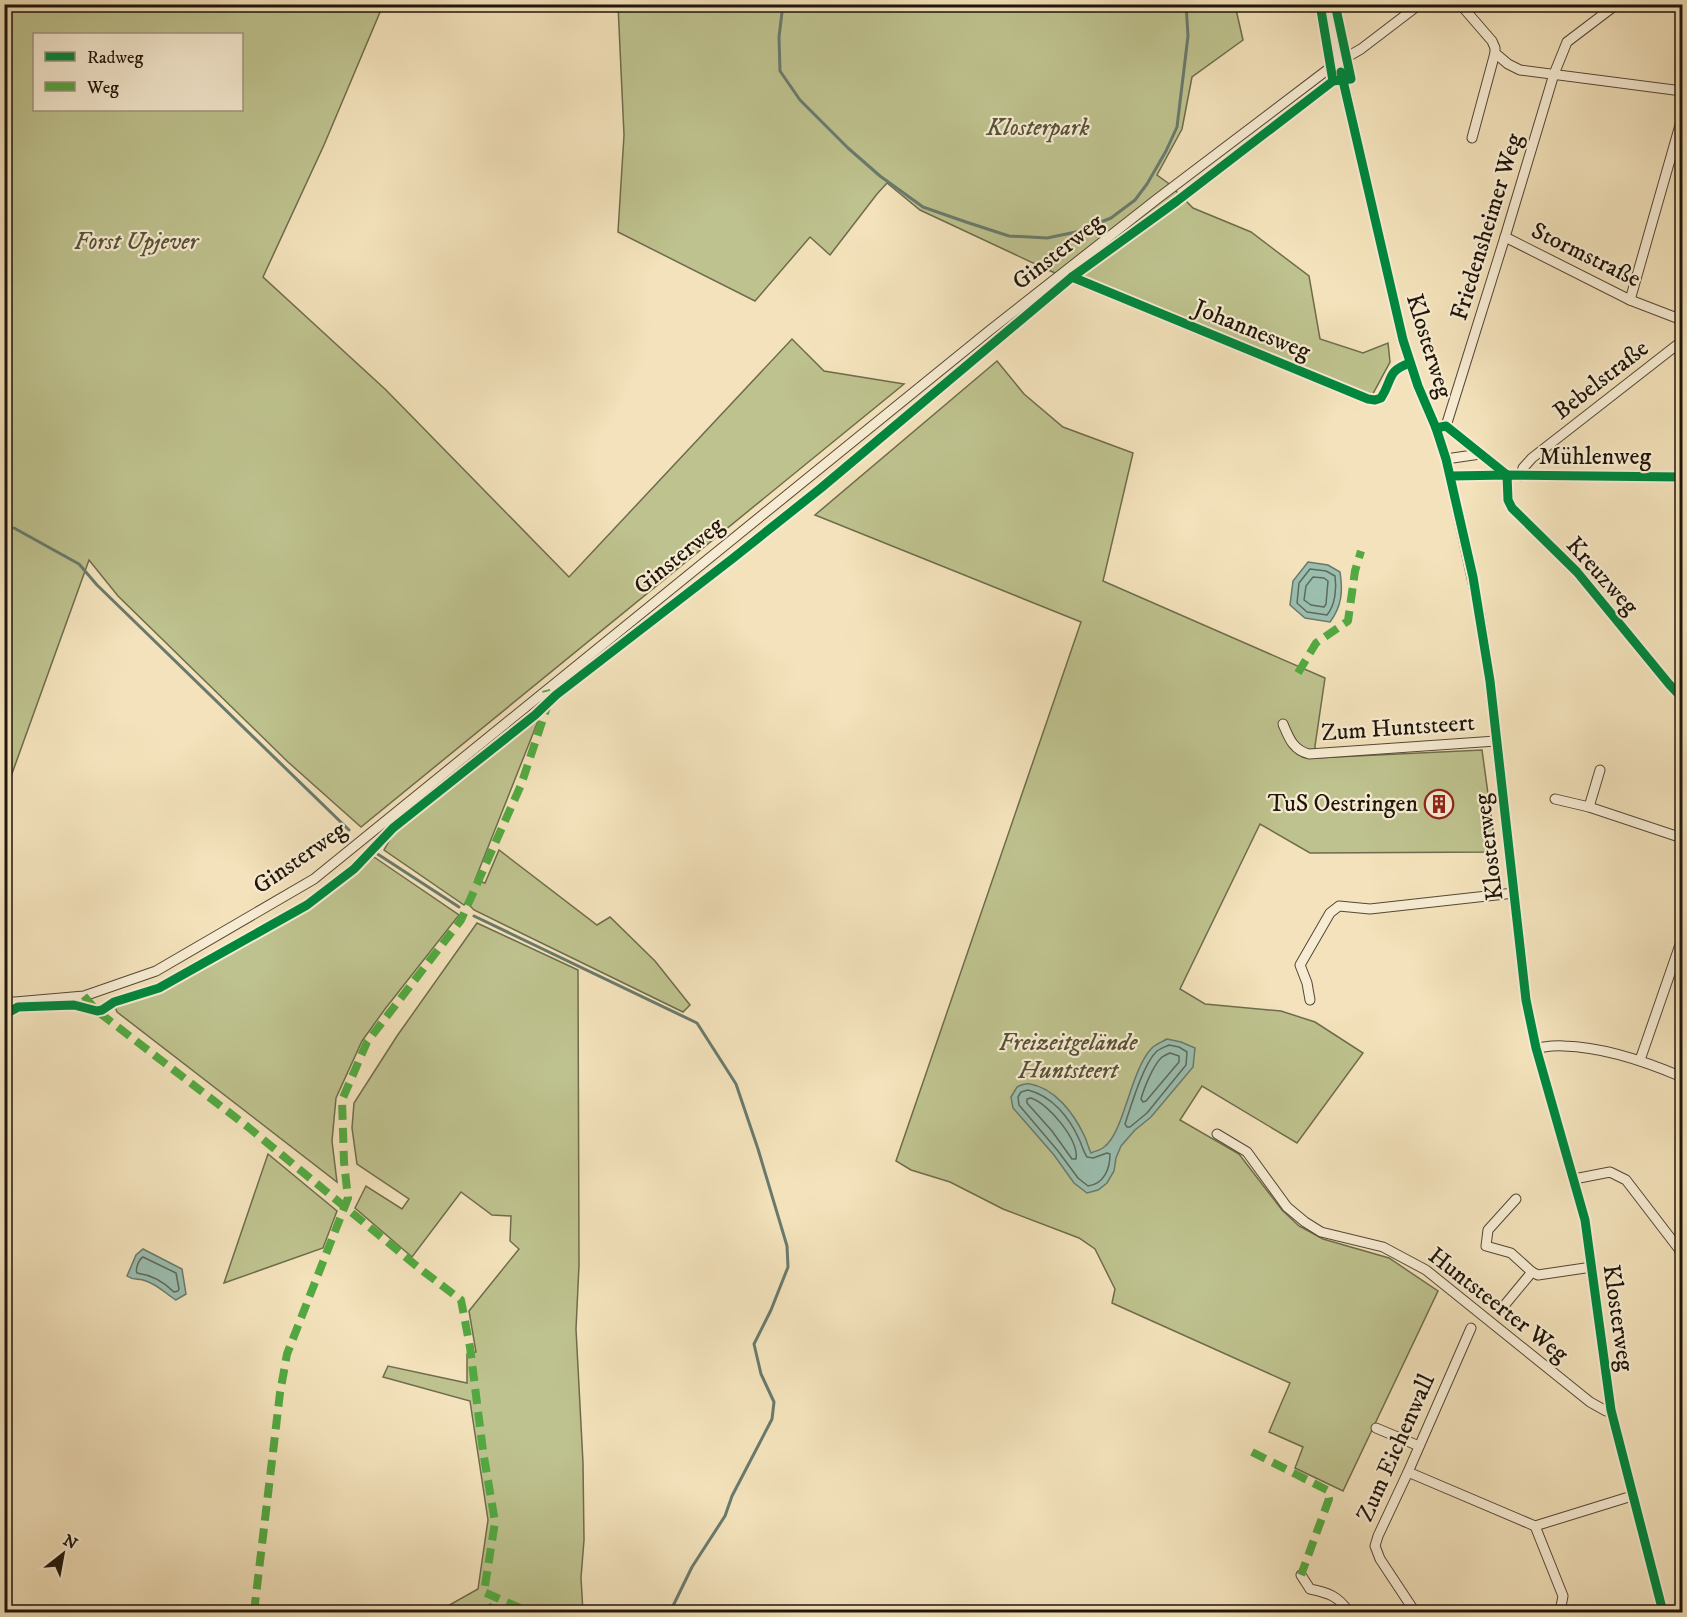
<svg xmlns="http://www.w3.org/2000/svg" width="1687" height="1617" viewBox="0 0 1687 1617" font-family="'IM FELL DW Pica',serif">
  <rect width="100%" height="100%" fill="#f3e2bb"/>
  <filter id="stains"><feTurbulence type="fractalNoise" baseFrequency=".00333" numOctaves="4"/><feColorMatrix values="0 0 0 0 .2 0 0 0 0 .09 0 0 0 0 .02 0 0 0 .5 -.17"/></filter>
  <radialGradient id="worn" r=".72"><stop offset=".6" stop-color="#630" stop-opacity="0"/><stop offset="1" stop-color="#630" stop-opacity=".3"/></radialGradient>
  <g fill="#bec28e" stroke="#6e6c4c" stroke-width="1.5" fill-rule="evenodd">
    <path d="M5 4 383 5 324 145 263 277 386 390 569 577 792 339 824 371 904 384 361 827 288 762 118 596 89 560 5 793ZM34 34H242V110H34Z"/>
    <path d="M618 5H1235L1243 40 1192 77 1182 129 1157 175 1168 183 1193 208 1251 232 1309 276 1320 339 1363 353 1388 343 1390 362 1369 401 1048 270 920 210 887 183 877 194 830 255 810 237 755 301 618 232 624 135Z"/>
    <path d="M997 361 1024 394 1063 427 1133 453 1103 581 1325 678 1315 746V758L1482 750 1496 852 1310 853 1260 824 1180 989 1205 1004 1281 1011 1315 1022 1363 1053 1297 1143 1202 1086 1180 1120 1239 1154 1282 1210 1299 1226 1323 1239 1389 1258 1438 1291 1343 1491 1295 1468 1303 1447 1269 1432 1290 1383 1112 1303 1115 1289 1095 1249 1079 1238 1003 1209 950 1182 911 1170 896 1161 1081 622 815 515Z"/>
    <path d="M540 716 475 880 485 883 499 850 597 925 610 917 655 961 690 1005 683 1012 474 910 466 902 464 905 384 850 393 834Z"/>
    <path d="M374 857 459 915 385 1009 362 1041 336 1098 332 1141 337 1182 117 1012 115 1007 161 991 303 911 335 890Z"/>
    <path d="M477 923 578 970 579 1265 576 1329 583 1463 584 1540 581 1578 583 1612H509L490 1604 478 1612H437L478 1589 488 1520 470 1401 383 1377 388 1366 467 1383V1354L476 1352 469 1311 519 1249 510 1241 511 1216 492 1215 461 1192 412 1257 355 1208 366 1186 402 1209 409 1199 357 1164 352 1128 354 1103 397 1036Z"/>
    <path d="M268 1154 337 1211 323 1248 224 1283Z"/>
  </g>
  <g fill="#9bbeaf" stroke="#697a6d" stroke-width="1.5">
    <path d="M1308 562 1328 565 1340 572C1343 591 1342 606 1330 622L1305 618 1290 605 1293 581Z"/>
    <path d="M1167 1039 1181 1042 1195 1048 1193 1067 1151 1117 1135 1130 1121 1146 1116 1158 1114 1171 1107 1183 1098 1190 1087 1193 1074 1183 1054 1155 1013 1108 1011 1097 1017 1087C1021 1085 1026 1083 1030 1084 1055 1088 1074 1114 1084 1135 1087 1141 1088 1147 1091 1153 1095 1151 1101 1150 1104 1147 1124 1133 1130 1072 1151 1049 1155 1044 1162 1042 1167 1039Z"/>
    <path d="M143 1249 182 1269 186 1294 176 1300C166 1294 158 1285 146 1281 138 1278 134 1281 127 1276L136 1255Z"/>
  </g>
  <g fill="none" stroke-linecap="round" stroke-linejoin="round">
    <g stroke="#5d6a5c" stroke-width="1.5">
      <path d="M1310 569 1326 571 1335 576C1337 589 1335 605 1327 615L1307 612 1297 603 1299 583Z"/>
      <path d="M1313 577 1324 578 1328 581 1326 604 1324 607 1311 605 1304 600 1306 586Z"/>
      <path d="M1169 1045 1179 1047 1187 1052 1186 1065 1147 1113 1130 1127H1127L1125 1124C1131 1106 1143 1065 1156 1052 1159 1049 1165 1047 1169 1045Z"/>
      <path d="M1170 1053 1179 1056V1062L1146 1101 1143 1102 1141 1099C1144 1088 1153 1066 1161 1058 1163 1056 1168 1054 1170 1053Z"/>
      <path d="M1028 1090C1052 1096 1069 1117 1079 1139 1082 1145 1083 1151 1087 1157L1093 1158 1107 1153 1110 1154C1110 1169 1104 1184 1088 1186L1078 1178 1058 1151 1019 1105 1018 1097 1021 1092Z"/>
      <path d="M1031 1098C1049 1104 1079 1140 1076 1159H1072L1052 1131 1027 1103V1099Z"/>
      <path d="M143 1257 176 1273 179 1289 178 1291 174 1292C164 1282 151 1275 137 1273 135 1269 139 1259 143 1257Z"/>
    </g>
    <g stroke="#697a6d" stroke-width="3">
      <path d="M783 4 779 37 780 71 800 100 848 148 880 176 923 207 966 222 1009 236 1047 238 1076 232 1111 218 1135 200 1147 184 1166 151 1177 127 1188 36 1186 4"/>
      <path d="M14 528 79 564 97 585 349 830"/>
      <path d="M376 853 459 907"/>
      <path d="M474 916 697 1023 736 1084 758 1149 787 1246 788 1267 771 1310 754 1344 761 1374 774 1402 772 1419 732 1496 725 1516 692 1567 670 1612"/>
    </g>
    <g stroke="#544836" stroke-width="11">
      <g id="minor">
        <path d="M1326 4 1403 340 1418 386 1436 428 1446 459 1480 615 1490 681 1526 1000 1536 1048 1585 1220 1611 1410 1663 1612"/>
        <path d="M1460 4 1492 41 1495 48V53L1508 64 1520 70 1682 91"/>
        <path d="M1472 138 1495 53"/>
        <path d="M1505 237 1630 300 1682 320"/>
        <path d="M1063 274 1368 399 1375 400 1381 398C1393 380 1386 371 1410 363"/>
        <path d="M1630 300 1682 118"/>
        <path d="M1446 426 1505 237 1554 74 1567 42 1617 4"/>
        <path d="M1446 426 1507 475"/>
        <path d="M1446 459 1480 454"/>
        <path d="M1507 475 1508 500 1512 508 1577 572 1669 684 1682 698"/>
        <path d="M1451 476 1507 475 1682 477"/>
        <path d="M1521 476 1523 468 1532 458 1682 341"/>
        <path d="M1283 724C1289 738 1293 750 1309 754L1496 741"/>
        <path d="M1600 770 1589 807 1682 838"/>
        <path d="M1555 799 1589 807"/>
        <path d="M1310 1000 1307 983 1300 965 1330 913 1339 906 1370 909 1514 893"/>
        <path d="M4 1002H15L84 996 156 971 314 879 989 331 1157 199 1335 64 1361 49 1420 4"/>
        <path d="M1536 1048C1545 1047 1555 1045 1564 1046 1602 1047 1647 1062 1682 1077"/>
        <path d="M1640 1060 1682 939"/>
        <path d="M1217 1134 1247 1152 1287 1207 1305 1222 1321 1232 1383 1247 1426 1270 1590 1402 1606 1411 1611 1410"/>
        <path d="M1574 1179 1610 1172 1626 1180 1682 1253"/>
        <path d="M1516 1199 1488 1230 1486 1246 1511 1253 1532 1272 1538 1275 1592 1267"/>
        <path d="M1503 1307 1532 1272"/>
        <path d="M1376 1428 1419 1446"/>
        <path d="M1408 1472 1535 1526"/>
        <path d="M1301 1575 1310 1589C1329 1593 1338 1596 1349 1612"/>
        <path d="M1415 1612 1380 1559 1375 1546 1378 1536 1408 1472 1471 1328"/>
        <path d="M1560 1612 1563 1596 1535 1526 1632 1496"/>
      </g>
    </g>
    <use href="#minor" stroke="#f7ecd3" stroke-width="9"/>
    <g stroke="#52a941" stroke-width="8" stroke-dasharray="15 8" stroke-linecap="butt">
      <path d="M1298 673 1316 643 1348 621 1355 571 1361 551"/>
      <path d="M84 996 97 1011 248 1127 419 1268 461 1300 470 1347 483 1451 495 1522 484 1592 529 1612"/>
      <path d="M1252 1452 1327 1490 1329 1499 1301 1575"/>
      <path d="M254 1612 280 1393 287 1354 348 1198 344 1162 342 1100 367 1042 461 920 521 785 549 701 546 690"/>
    </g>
    <g stroke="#f7ecd3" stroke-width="13">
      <g id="cycleway">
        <path d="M1320 4 1333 81"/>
        <path d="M1341 72 1403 340 1418 386 1436 428 1446 459 1473 577 1490 681 1526 1000 1536 1048 1585 1220 1611 1410 1663 1612"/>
        <path d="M1072 277 1368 399 1375 400 1381 398C1393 380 1386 371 1410 363"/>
        <path d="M1436 428 1446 426 1507 475"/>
        <path d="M1507 475 1508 500 1512 508 1577 572 1669 684 1682 698"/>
        <path d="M1451 476 1507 475 1682 477"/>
        <path d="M4 1015 18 1007 74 1005 97 1011 102 1010 114 1002 159 988 307 905 354 869 393 828 535 715 556 695 732 559 821 488 1072 277 1177 201 1333 81 1351 79 1335 4"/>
      </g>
    </g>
    <use href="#cycleway" stroke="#00873e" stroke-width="9"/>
  </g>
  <defs>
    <g id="building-ring" transform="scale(1.5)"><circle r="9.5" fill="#f7ecd3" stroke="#8f2418" stroke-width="1.5"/><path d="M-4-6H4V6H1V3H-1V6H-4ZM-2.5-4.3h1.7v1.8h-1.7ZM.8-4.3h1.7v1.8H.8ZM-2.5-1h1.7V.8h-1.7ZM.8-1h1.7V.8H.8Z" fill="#8f2418"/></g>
  </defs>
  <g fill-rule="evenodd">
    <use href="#building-ring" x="1439" y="804"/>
  </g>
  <g text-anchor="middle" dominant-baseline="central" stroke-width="4.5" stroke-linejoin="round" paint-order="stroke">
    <g font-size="24" font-style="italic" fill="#575238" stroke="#f7ecd3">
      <text x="1038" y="128">Klosterpark</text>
      <text x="136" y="242">Forst Upjever</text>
      <text x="1068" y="1043">Freizeitgelände<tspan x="1068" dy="28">Huntsteert</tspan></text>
    </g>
    <g font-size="24" fill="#1f1509" stroke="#f7ecd3">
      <text transform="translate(1487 227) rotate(-73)">Friedensheimer Weg</text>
      <text transform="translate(1058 252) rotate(-38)">Ginsterweg</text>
      <text transform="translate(1586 255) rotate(26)">Stormstraße</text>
      <text transform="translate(1252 330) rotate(22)">Johannesweg</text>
      <text transform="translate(1429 346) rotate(73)">Klosterweg</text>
      <text transform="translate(1601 380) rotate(-38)">Bebelstraße</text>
      <text x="1595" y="457">Mühlenweg</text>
      <text transform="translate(679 556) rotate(-39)">Ginsterweg</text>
      <text transform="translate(1602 576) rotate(48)">Kreuzweg</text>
      <text transform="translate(1398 728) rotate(-4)">Zum Huntsteert</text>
      <text transform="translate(1489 847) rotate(-97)">Klosterweg</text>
      <text transform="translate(300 858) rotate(-35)">Ginsterweg</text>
      <text transform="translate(1498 1305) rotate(38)">Huntsteerter Weg</text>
      <text transform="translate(1618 1318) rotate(82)">Klosterweg</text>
      <text transform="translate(1396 1448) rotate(-66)">Zum Eichenwall</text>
    </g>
    <g font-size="24" fill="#1f1509" stroke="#f7ecd3" text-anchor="end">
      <text x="1418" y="804">TuS Oestringen</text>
    </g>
  </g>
  <rect width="1687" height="1617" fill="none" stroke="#f3e2bb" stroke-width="24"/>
  <rect x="6" y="6" width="1675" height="1605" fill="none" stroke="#1f1509" stroke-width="3"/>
  <rect x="12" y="12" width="1663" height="1593" fill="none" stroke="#1f1509" stroke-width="1.5"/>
  <rect x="33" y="33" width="210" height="78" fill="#f7ecd3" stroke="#a19682" stroke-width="1.5"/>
  <rect x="45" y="52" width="30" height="9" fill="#00873e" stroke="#a19682" stroke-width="1.5"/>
  <text x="87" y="63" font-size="18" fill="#1f1509">Radweg</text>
  <rect x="45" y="82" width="30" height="9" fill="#52a941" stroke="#a19682" stroke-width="1.5"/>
  <text x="87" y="93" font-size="18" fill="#1f1509">Weg</text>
  <g transform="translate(63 1554) rotate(31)" stroke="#f7ecd3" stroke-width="4.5" paint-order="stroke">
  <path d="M0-4.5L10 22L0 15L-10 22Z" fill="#1f1509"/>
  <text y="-9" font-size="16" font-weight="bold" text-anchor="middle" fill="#1f1509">N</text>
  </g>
  <rect width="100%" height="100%" filter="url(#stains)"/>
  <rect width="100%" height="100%" fill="url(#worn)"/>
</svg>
